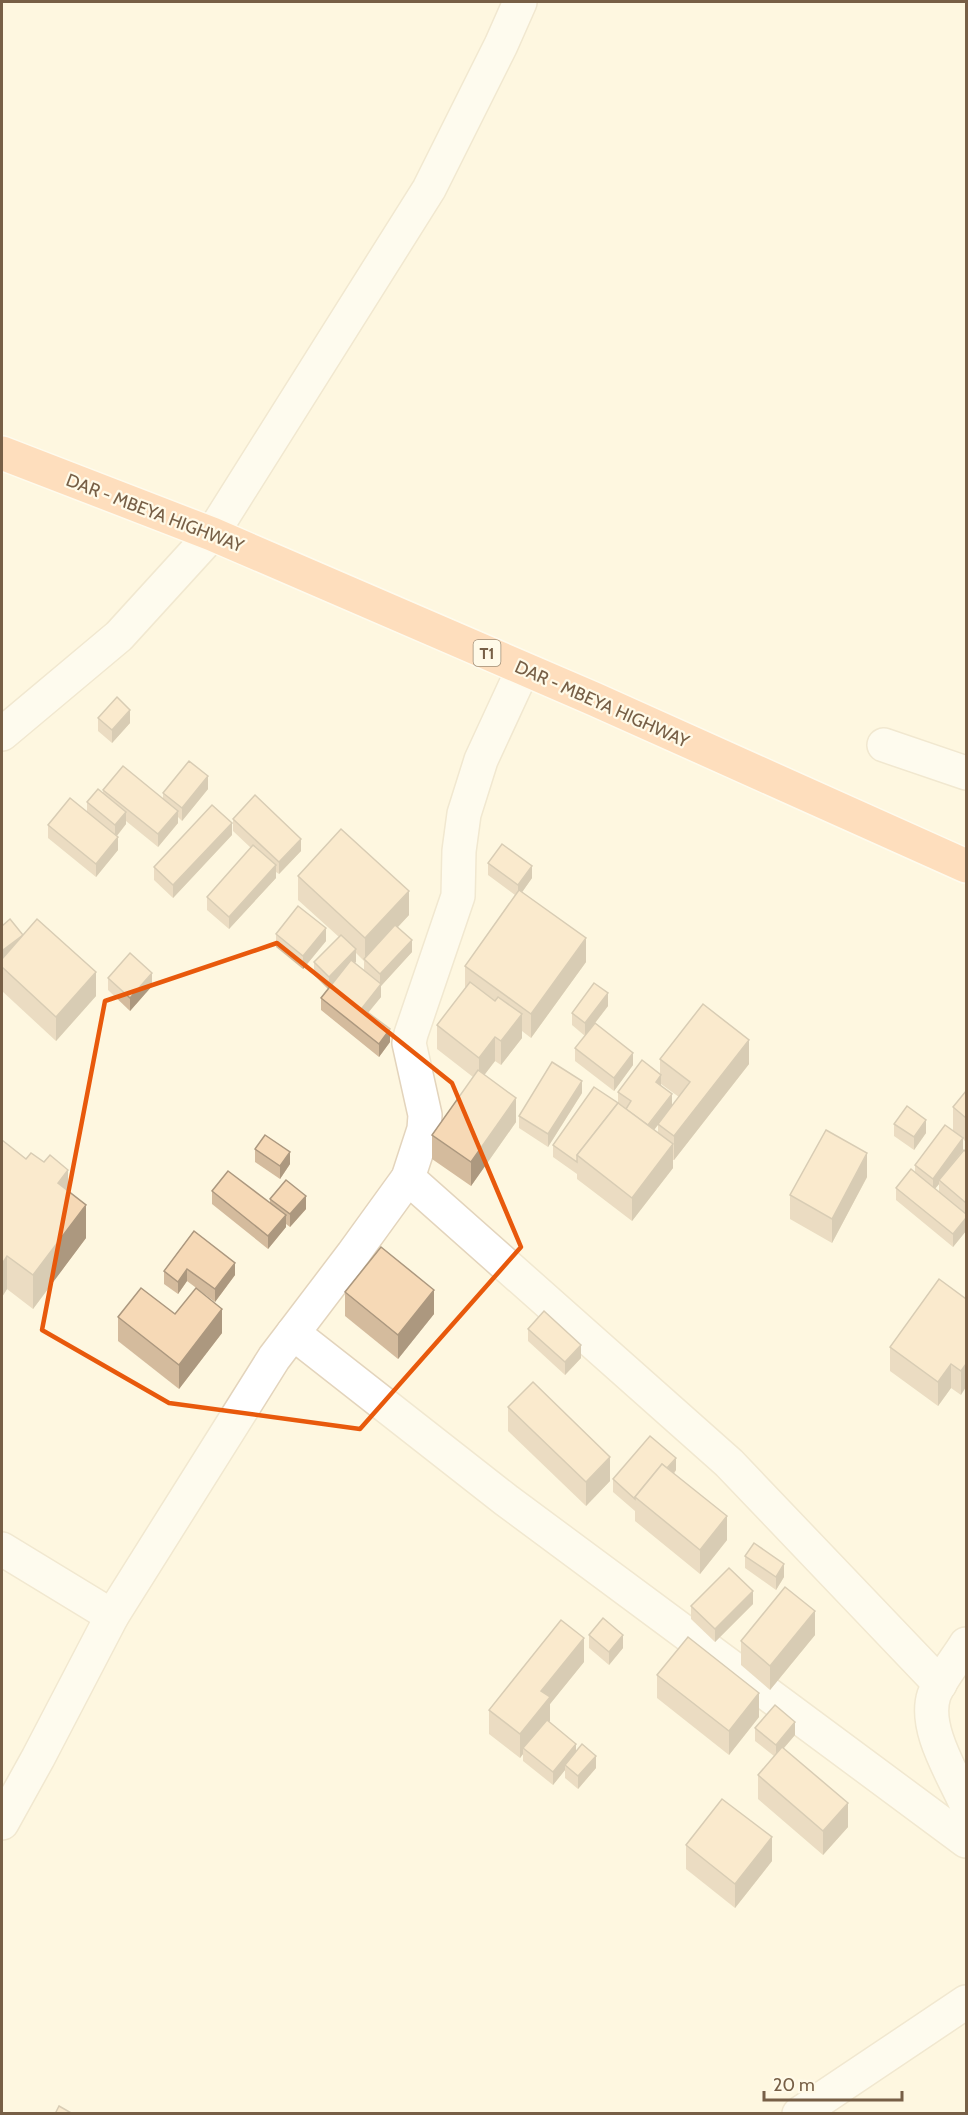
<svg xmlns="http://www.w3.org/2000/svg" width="968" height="2115" viewBox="0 0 968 2115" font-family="Cabin,sans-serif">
  <rect width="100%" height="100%" fill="#fef7e0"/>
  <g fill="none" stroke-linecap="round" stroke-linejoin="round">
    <g stroke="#e3d4bc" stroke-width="36">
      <g id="minor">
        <path d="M2 734 119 636 212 534 429 189 501 45 520 2"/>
        <path d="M884 745 966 773"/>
        <path d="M408 1178 729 1463 940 1684"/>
        <path d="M293 1333 506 1500 966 1841"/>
        <path d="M2 1549 112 1616"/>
        <path d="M966 1644C957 1659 940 1679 934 1695 923 1728 953 1774 966 1804"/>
        <path d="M2 1823 38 1758 112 1616 274 1358 353 1254 408 1178 424 1129 425 1115 409 1043 411 1034 458 896 459 851 464 814 481 760 523 669"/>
        <path d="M799 2114 966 2002"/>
      </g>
    </g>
    <g stroke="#fff" stroke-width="36">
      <path id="highway" d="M2 453 212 534 594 699 966 866"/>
    </g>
    <use href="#minor" stroke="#fff" stroke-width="33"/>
    <use href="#highway" stroke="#febf92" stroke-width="33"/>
  </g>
  <g fill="#d4bb9d" fill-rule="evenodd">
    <path d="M98 718 130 723 112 743 98 731Z"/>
    <path d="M208 789 182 821 178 817V823L158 847 126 821V824L117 836 118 850 96 877 48 838V825L87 811V802L103 793V790L163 798V793Z"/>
    <path d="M233 819 301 851 279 874 276 872V878L229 929 207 910V897L251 848 233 831Z"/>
    <path d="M232 835 173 898 154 880V867Z"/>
    <path d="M488 863 532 878 522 892 586 962 531 1038 522 1031V1038L501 1065 495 1061 484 1075 516 1122 471 1186 432 1159V1135L473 1077 437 1049V1025L465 989V966L515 895 488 875Z"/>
    <path d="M298 876 409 915 398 927 412 952 381 986V997L368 1013 390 1042 379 1057 321 1010V998L328 989 314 975V962L339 937 298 900ZM356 953 364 961V970L355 963Z"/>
    <path d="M2 926 23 935 96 996 56 1041 2 991Z"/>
    <path d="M276 934 326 941 303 969 276 947Z"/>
    <path d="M108 978 152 986 130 1011 108 990Z"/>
    <path d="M608 1006 585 1036 572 1025V1013Z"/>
    <path d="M575 1048 633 1065 614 1091 575 1061Z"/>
    <path d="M660 1059 749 1064 674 1160H673V1168L632 1221 577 1179V1174L553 1157V1145L618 1103V1092L660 1074ZM661 1084 679 1097 672 1106 661 1086ZM658 1125V1133L654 1130Z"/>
    <path d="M966 1091V1142L963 1139V1150L966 1152V1231L953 1247 896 1200V1188L915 1173V1165L953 1131V1107ZM939 1184V1192L935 1189Z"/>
    <path d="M582 1093 548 1147 519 1128V1116Z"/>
    <path d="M894 1124 926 1133 914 1150 894 1136Z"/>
    <path d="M2 1140 68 1191 86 1238 33 1309 7 1289 2 1297Z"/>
    <path d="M255 1149 290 1164 280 1179 255 1162Z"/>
    <path d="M867 1177 832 1243 790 1219V1195Z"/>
    <path d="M212 1191 270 1203V1199L306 1209 290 1227 286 1224V1227L268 1249 212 1204Z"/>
    <path d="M194 1231 235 1275 215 1302 187 1281 178 1294 164 1284V1271Z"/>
    <path d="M345 1292 434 1314 398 1359 345 1316Z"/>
    <path d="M966 1299 961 1395 951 1388 938 1406 890 1371V1347Z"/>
    <path d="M118 1317 222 1333 179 1389 118 1341Z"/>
    <path d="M528 1329 581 1358 565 1375 528 1341Z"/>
    <path d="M508 1407 610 1481 586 1506 508 1431Z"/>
    <path d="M676 1470 674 1474 727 1540 700 1574 635 1521V1511L613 1492V1479Z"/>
    <path d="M745 1556 784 1577 776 1590 745 1568Z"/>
    <path d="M753 1604 715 1642 691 1619V1606Z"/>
    <path d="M589 1635 623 1648 609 1665 589 1648Z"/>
    <path d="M815 1635 770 1690 741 1665V1641Z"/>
    <path d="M584 1662 550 1704 549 1722 576 1751 596 1768 578 1789 565 1778V1770L553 1785 523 1761V1754L520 1758 489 1734V1710Z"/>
    <path d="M657 1675 759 1717 729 1755 657 1698Z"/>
    <path d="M755 1728 795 1735 784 1748 848 1827 823 1855 758 1799V1775L774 1756 755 1741Z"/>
    <path d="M686 1845 772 1861 735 1908 686 1869Z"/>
  </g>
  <g fill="#ac987f">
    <path d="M130 710V723L112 743V730Z"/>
    <path d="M208 776V789L182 821V808Z"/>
    <path d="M178 811V823L158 847V834Z"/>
    <path d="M126 812V824L115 838V825Z"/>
    <path d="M232 823V835L173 898V885Z"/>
    <path d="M118 837V850L96 877V864Z"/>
    <path d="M301 839V851L279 874V862Z"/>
    <path d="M276 865V878L229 929V917Z"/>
    <path d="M532 866V878L518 898V885Z"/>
    <path d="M409 891V915L365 962V938Z"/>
    <path d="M326 928V941L303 969V956Z"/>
    <path d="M23 936 3 963V950Z"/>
    <path d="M586 938V962L531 1038V1014Z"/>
    <path d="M412 940V952L381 986V997L362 1020V1008L380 985V974Z"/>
    <path d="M356 949V962L329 989V977Z"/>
    <path d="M96 972V996L56 1041V1017Z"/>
    <path d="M152 973V986L130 1011V998Z"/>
    <path d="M608 993V1006L585 1036V1023Z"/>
    <path d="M522 1014V1038L501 1065V1041Z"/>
    <path d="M390 1029V1042L379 1057V1044Z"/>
    <path d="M495 1037V1061L479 1082V1058Z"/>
    <path d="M749 1040V1064L674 1160V1136Z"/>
    <path d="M633 1053V1065L614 1091V1078Z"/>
    <path d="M661 1075V1088L656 1082Z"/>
    <path d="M582 1081V1093L548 1147V1134Z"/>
    <path d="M672 1094V1106L645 1142V1130Z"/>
    <path d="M516 1098V1122L471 1186V1162Z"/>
    <path d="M926 1120V1133L914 1150V1137Z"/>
    <path d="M963 1138V1150L939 1180V1184L933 1191V1179Z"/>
    <path d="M673 1144V1168L632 1221V1198Z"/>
    <path d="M290 1152V1164L280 1179V1166Z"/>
    <path d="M867 1153V1177L832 1243V1219Z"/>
    <path d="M68 1170V1203L58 1183Z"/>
    <path d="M306 1196V1209L290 1227V1214Z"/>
    <path d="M86 1205V1238L33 1309V1275Z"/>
    <path d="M286 1215V1227L268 1249V1236Z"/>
    <path d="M966 1218V1231L953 1247V1234Z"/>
    <path d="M7 1256V1289L2 1297V1264Z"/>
    <path d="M235 1263V1275L215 1302V1289Z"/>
    <path d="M187 1269V1281L178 1294V1282Z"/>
    <path d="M434 1290V1314L398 1359V1335Z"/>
    <path d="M222 1309V1333L179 1389V1365Z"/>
    <path d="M581 1345V1358L565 1375V1362Z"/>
    <path d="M951 1364V1388L938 1406V1382Z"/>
    <path d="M966 1364V1387L961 1395V1371Z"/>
    <path d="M610 1457V1481L586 1506V1482Z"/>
    <path d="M676 1458V1470L646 1506 640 1501Z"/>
    <path d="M727 1516V1540L700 1574V1550Z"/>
    <path d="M784 1564V1577L776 1590V1577Z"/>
    <path d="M753 1591V1604L715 1642V1629Z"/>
    <path d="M815 1611V1635L770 1690V1666Z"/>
    <path d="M623 1635V1648L609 1665V1652Z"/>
    <path d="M584 1638V1662L550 1704V1721L526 1750 523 1748V1754L520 1758V1734L541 1691Z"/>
    <path d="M759 1693V1717L729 1755V1731Z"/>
    <path d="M795 1722V1735L776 1757V1745Z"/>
    <path d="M576 1744V1756L565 1765V1770L553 1785V1772Z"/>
    <path d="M596 1756V1768L578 1789V1776Z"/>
    <path d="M848 1803V1827L823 1855V1831Z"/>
    <path d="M772 1837V1861L735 1908V1884Z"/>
  </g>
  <g fill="#f6d9b6" stroke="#ac987f" stroke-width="1.5">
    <path d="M117 697 130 710 112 730 98 718Z"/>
    <path d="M189 761 208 776 182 808 163 793Z"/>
    <path d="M123 766 178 811 158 834 103 790Z"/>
    <path d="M98 789 126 812 115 825 87 802Z"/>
    <path d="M255 795 301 839 279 862 233 819Z"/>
    <path d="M70 798 118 837 96 864 48 825Z"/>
    <path d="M212 805 232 823 173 885 154 867Z"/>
    <path d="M341 829 409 891 365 938 298 876Z"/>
    <path d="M502 844 532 866 518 885 488 863Z"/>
    <path d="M253 845 276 865 229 917 207 897Z"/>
    <path d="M519 890 586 938 531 1014 465 966Z"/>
    <path d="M298 906 326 928 303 956 276 934Z"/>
    <path d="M10 919 23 935 3 950 2 948V926Z"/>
    <path d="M37 919 96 972 56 1017 2 967V959Z"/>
    <path d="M395 925 412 940 380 974 364 959Z"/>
    <path d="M341 935 356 949 329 977 314 962Z"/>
    <path d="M130 953 152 973 130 998 108 978Z"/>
    <path d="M351 960 381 984 362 1008 390 1029 379 1044 321 998Z"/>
    <path d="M470 982 495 1001 498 997 522 1014 501 1041 495 1037 479 1058 437 1025Z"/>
    <path d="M594 983 608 993 585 1023 572 1013Z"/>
    <path d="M703 1004 749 1040 674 1136 658 1124 690 1082 660 1059Z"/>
    <path d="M595 1023 633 1053 614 1078 575 1048Z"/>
    <path d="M642 1060 661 1075 656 1082 672 1094 648 1125 626 1109 631 1101 618 1092Z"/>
    <path d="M552 1062 582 1081 548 1134 519 1116Z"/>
    <path d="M478 1070 516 1098 471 1162 432 1135Z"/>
    <path d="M594 1087 618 1103 577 1155V1162L553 1145Z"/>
    <path d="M966 1091V1118L953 1107Z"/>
    <path d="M618 1103 673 1144 632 1198 577 1155Z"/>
    <path d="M907 1106 926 1120 914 1137 894 1124Z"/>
    <path d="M945 1125 963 1138 933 1179 915 1165Z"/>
    <path d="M826 1130 867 1153 832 1219 790 1195Z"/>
    <path d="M265 1135 290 1152 280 1166 255 1149Z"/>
    <path d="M2 1140 26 1159 31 1153 44 1162 50 1155 68 1170 58 1183 86 1205 33 1275 7 1256 2 1264Z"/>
    <path d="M964 1150 966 1152V1203L939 1180Z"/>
    <path d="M911 1169 966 1214V1218L953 1234 896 1188Z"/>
    <path d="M228 1171 286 1215 268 1236 212 1191Z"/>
    <path d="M286 1180 306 1196 290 1214 270 1199Z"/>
    <path d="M194 1231 235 1263 215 1289 187 1269 178 1282 164 1271Z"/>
    <path d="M381 1247 434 1290 398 1335 345 1292Z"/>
    <path d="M939 1279 966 1299V1364L961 1371 951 1364 938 1382 890 1347Z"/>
    <path d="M141 1288 175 1314 196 1288 222 1309 179 1365 118 1317Z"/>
    <path d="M544 1311 581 1345 565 1362 528 1329Z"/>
    <path d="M533 1382 610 1457 586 1482 508 1407Z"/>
    <path d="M650 1436 676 1458 667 1468 662 1464 635 1497V1499L613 1479Z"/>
    <path d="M662 1464 727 1516 700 1550 635 1497Z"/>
    <path d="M754 1543 784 1564 776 1577 745 1556Z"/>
    <path d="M729 1568 753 1591 715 1629 691 1606Z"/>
    <path d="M785 1587 815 1611 770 1666 741 1641Z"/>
    <path d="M603 1618 623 1635 609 1652 589 1635Z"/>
    <path d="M561 1620 584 1638 541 1691 550 1697 520 1734 489 1710Z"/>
    <path d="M688 1637 759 1693 729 1731 657 1675Z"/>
    <path d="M775 1705 795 1722 776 1745 755 1728Z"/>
    <path d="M547 1720 576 1744 553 1772 523 1748Z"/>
    <path d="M582 1744 596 1756 578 1776 565 1765Z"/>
    <path d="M782 1747 848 1803 823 1831 758 1775Z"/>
    <path d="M722 1799 772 1837 735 1884 686 1845Z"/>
    <path d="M59 2106 73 2114H55Z"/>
  </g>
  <path d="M0 0H968V2115H0ZM277 943 452 1083 521 1247 360 1429 169 1403 42 1330 105 1001Z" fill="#fef7e0" fill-opacity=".55" fill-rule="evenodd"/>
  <path fill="none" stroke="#e8590c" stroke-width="4.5" stroke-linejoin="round" d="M277 943 452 1083 521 1247 360 1429 169 1403 42 1330 105 1001Z"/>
  <g text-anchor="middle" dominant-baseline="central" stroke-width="4.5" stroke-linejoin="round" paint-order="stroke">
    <rect fill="#fffae8" stroke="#a08e77" stroke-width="1.5" x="473.5" y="640" width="27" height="26" rx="4.5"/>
    <g font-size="16" font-weight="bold" fill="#775f46">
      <text x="487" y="653">T1</text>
    </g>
    <g font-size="18" fill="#775f46" stroke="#fffae8">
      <text transform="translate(155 513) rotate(21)">DAR - MBEYA HIGHWAY</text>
      <text transform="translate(602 704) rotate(24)">DAR - MBEYA HIGHWAY</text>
    </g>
  </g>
  <rect width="968" height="2115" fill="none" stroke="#775f46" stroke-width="6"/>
  <path d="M764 2091v9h138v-9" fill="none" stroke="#775f46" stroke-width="3"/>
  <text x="773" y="2091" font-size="18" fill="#775f46" stroke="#fffae8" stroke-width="4.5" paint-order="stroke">20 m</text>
</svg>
